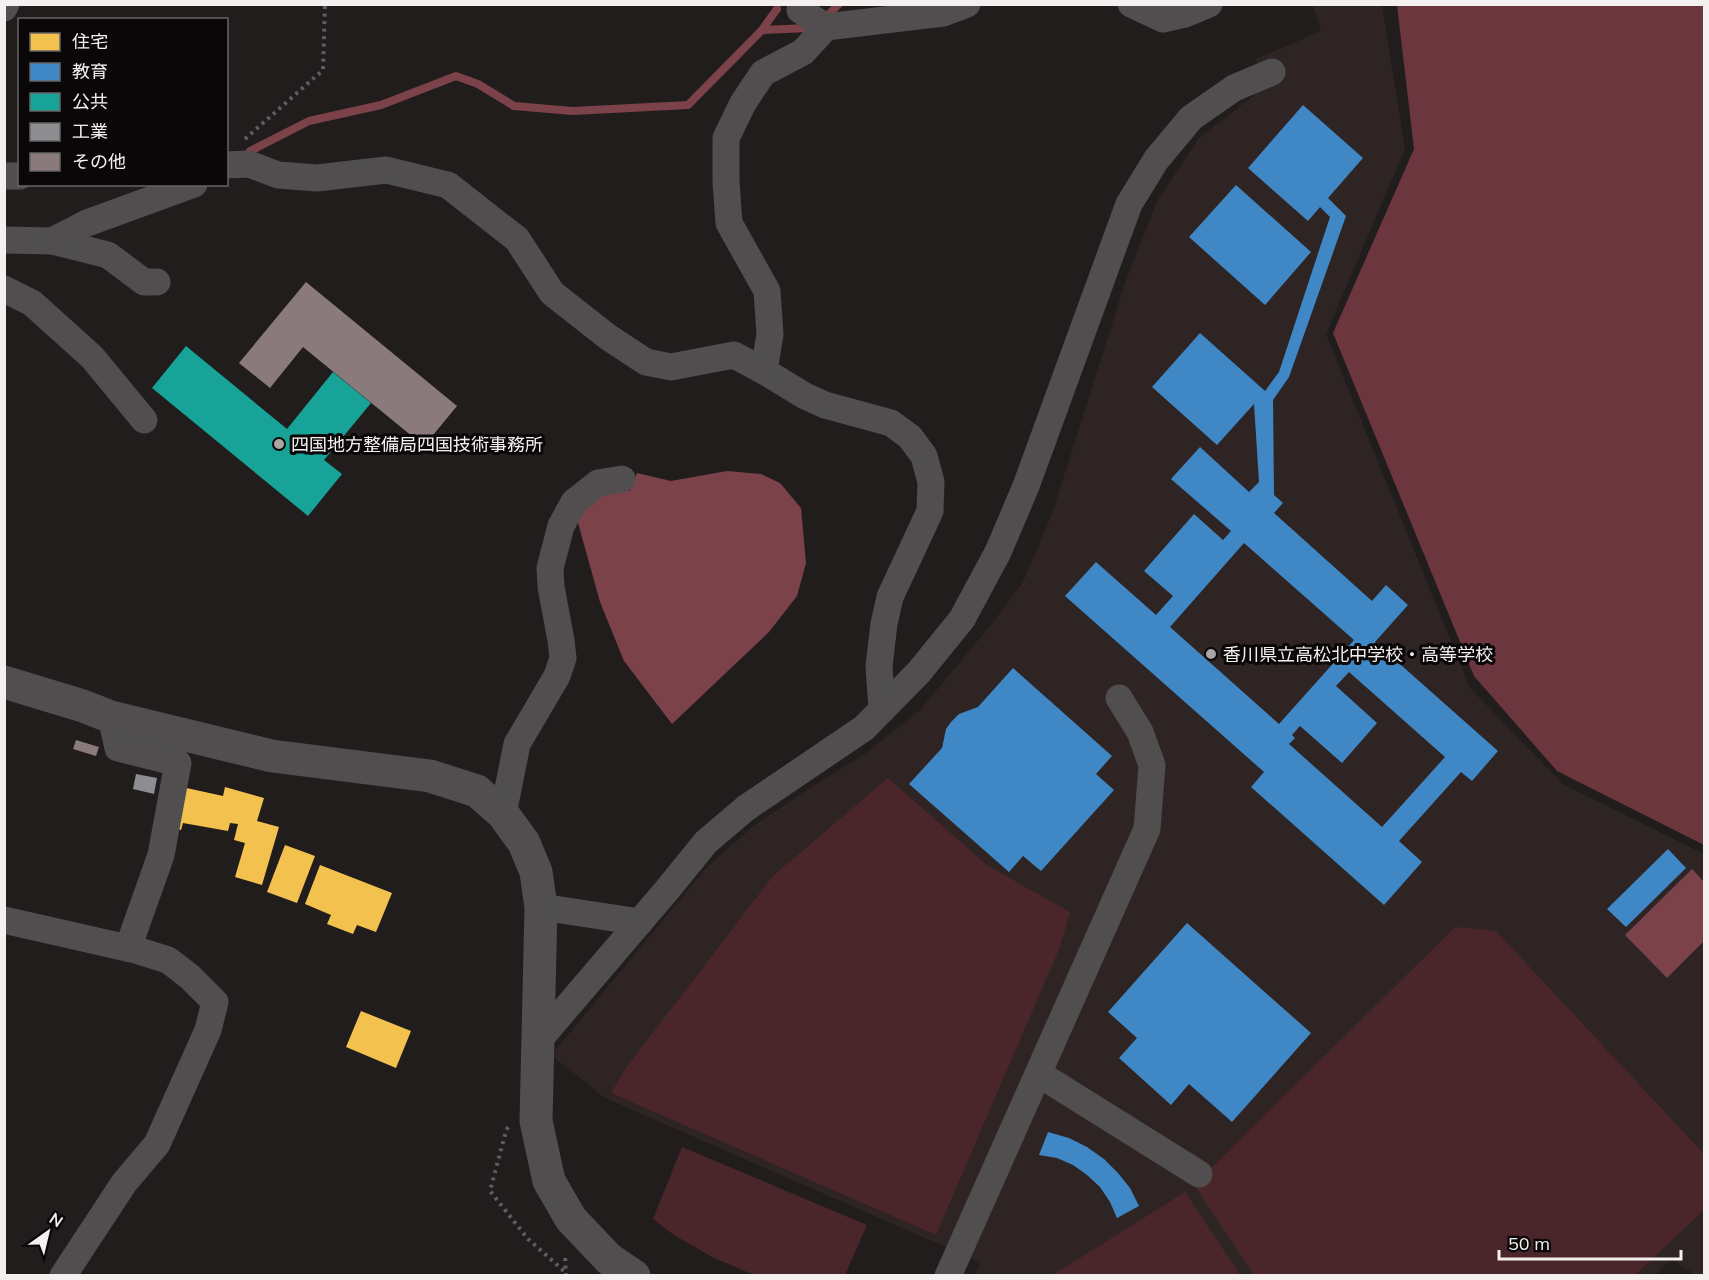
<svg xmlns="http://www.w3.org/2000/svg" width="1709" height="1280" viewBox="0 0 1709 1280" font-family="Mulish,'Noto Sans JP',sans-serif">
  <rect width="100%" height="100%" fill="#211d1d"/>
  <path fill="#2f2424" d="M1313 5H1382L1405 149 1326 334 1470 688 1564 785 1704 854V1275H1696L1671 1259 1655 1276 975 1275 980 1262 605 1098 551 1055 708 866 752 827 802 793 866 753 920 710 994 621 1023 582 1052 514 1126 280 1157 201 1199 138 1262 89 1256 59 1321 31Z"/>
  <g fill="#4a262b">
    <path d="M888 778 988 866 1070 912 1060 947 936 1235 611 1093 626 1068 773 876Z"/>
    <path d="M1455 927 1496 931 1704 1154V1210L1635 1275H1254L1194 1185Z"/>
    <path d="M682 1147 867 1225 845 1275H754L714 1258 674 1235 653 1219Z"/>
    <path d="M1185 1192 1240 1275H1053Z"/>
  </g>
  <path fill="#6b363d" d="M1397 5H1704V845L1557 771 1474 676 1333 333 1414 149Z"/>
  <g fill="#7c424a">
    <path d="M727 471 761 474 780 483 801 508 806 563 797 596 769 632 672 724 624 661 600 602 575 512 599 490 630 491 637 473 671 481Z"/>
    <path d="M1692 869 1704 882V941L1667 978 1625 935Z"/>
  </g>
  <g fill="#f2c14e">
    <path d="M182 787 223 796 225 787 264 798 257 821 279 827 262 885 235 877 245 843 234 840 238 824 230 823 228 831 183 823 181 830 172 827Z"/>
    <path d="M285 845 315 856 297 903 267 892Z"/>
    <path d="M320 865 392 893 376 932 357 925 353 934 327 924 331 915 305 904Z"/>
    <path d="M361 1011 411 1031 396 1068 346 1047Z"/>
  </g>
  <g fill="#3f88c5" fill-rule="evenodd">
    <path d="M1303 105 1363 158 1328 198 1346 216 1289 377 1273 400 1274 495 1283 503 1274 513 1372 601 1386 585 1408 605 1375 642 1498 751 1472 781 1461 772 1399 841 1422 862 1384 905 1251 787 1264 772 1065 596 1096 562 1156 615 1173 596 1144 571 1194 514 1223 540 1231 531 1171 479 1200 447 1249 492 1259 482 1254 404 1217 445 1152 387 1200 333 1265 391 1279 372 1330 217 1320 207 1308 221 1248 168ZM1244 543 1354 640 1279 724 1170 627ZM1349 672 1445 757 1382 827 1289 744 1295 738 1292 735 1300 726 1342 763 1377 723 1336 686Z"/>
    <path d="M1236 185 1311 252 1265 305 1189 237Z"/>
    <path d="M1013 668 1112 756 1096 774 1114 790 1041 871 1023 856 1009 872 909 784 942 748 946 729 951 722 959 714 978 707Z"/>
    <path d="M1668 849 1686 868 1626 927 1607 909Z"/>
    <path d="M1187 923 1311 1033 1232 1122 1189 1084 1171 1105 1119 1058 1137 1038 1108 1012Z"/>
    <path d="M1048 1132 1069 1138 1087 1147 1104 1159 1118 1173 1130 1188 1139 1206 1117 1218 1110 1202 1100 1187 1087 1175 1073 1165 1057 1158 1039 1155Z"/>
  </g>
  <path fill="#17a398" d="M186 346 287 429 333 372 371 403 324 460 342 474 308 516 152 388Z"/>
  <path fill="#8d8d92" d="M136 774 157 778 154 794 133 789Z"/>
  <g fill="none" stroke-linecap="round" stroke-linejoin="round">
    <g stroke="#7c424a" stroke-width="8">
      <path d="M830 13 839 4"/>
      <path d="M762 30 777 9"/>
      <path d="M250 151 309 121 381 105 456 76 478 84 514 106 573 111 688 105 762 30 808 28"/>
    </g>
  </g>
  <g fill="#8a7a7c">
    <path d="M306 282 457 406 424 446 303 347 270 388 239 363Z"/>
    <path d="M76 740 99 747 96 756 73 749Z"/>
  </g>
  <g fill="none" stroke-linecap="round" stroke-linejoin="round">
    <g stroke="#5f5d5d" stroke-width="4" stroke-dasharray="3 4.5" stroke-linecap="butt">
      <path d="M245 139 323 70 325 4"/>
      <path d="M508 1127 506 1131 490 1191 528 1239 564 1271"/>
      <path d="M566 1276 565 1255 566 1254"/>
    </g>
    <g stroke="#504e4e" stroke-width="27">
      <path d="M1131 4 1163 19 1185 14 1209 4"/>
      <path d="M4 8 6 4"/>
      <path d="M800 10 826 27"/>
      <path d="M226 165 249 164 278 175 317 178 386 170 448 185 517 239 552 293 608 337 646 362 671 367 734 355 764 371 805 396 825 405 891 423 910 437 924 456 931 482 930 511 890 597 884 624 879 666 882 710"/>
      <path d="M4 176H20"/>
      <path d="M4 240 52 241 108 255 144 282H157"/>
      <path d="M52 241 87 223 194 184"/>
      <path d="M4 289 32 303 92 357 144 420"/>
      <path d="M764 371 770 334 767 291 729 223 726 182V138L743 103 763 73 803 52 826 27 943 13 967 4"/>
      <path d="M111 717 118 748 178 763 161 855 128 948"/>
      <path d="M503 814 517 744 557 676 563 658 561 640 551 587 550 568 561 526 574 502 598 483 622 479"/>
      <path d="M541 907 640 922"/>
      <path d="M4 920 136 950 168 960 190 977 215 1002 208 1030 157 1144 124 1183 63 1276"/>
      <path d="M538 1041 667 890 706 842 746 808 864 728 919 672 962 619 998 552 1026 486 1129 204 1156 160 1191 118 1234 88 1272 72"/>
      <path d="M1039 1074 1199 1174"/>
      <path d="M948 1276 1147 829 1152 765 1140 732 1119 698"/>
    </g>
    <path stroke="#504e4e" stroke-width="33" d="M4 682 83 706 111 717 272 756 430 776 477 791 503 814 524 843 536 872 541 907 536 1121 549 1181 571 1219 609 1259 634 1276"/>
  </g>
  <g fill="#aba6a6" stroke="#090707" stroke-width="2">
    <circle cx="279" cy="444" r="6"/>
    <circle cx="1211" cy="654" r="6"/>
  </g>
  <g text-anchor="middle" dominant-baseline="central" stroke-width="6" stroke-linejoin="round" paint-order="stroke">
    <g font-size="18" fill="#f5f0f0" stroke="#090707" text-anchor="start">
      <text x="291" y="444">四国地方整備局四国技術事務所</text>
      <text x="1223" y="654">香川県立高松北中学校・高等学校</text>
    </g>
  </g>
  <rect width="1709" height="1280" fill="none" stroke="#f5f0f0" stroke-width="12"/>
  <rect x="18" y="18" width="210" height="168" fill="#090707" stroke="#676464" stroke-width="1.5"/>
  <rect x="30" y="33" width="30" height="18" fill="#f2c14e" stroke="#676464" stroke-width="1.5"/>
  <text x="72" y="48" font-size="18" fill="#f5f0f0">住宅</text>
  <rect x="30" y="63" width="30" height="18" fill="#3f88c5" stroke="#676464" stroke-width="1.5"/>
  <text x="72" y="78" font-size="18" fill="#f5f0f0">教育</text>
  <rect x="30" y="93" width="30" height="18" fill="#17a398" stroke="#676464" stroke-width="1.5"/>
  <text x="72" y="108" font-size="18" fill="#f5f0f0">公共</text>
  <rect x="30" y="123" width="30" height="18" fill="#8d8d92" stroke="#676464" stroke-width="1.5"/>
  <text x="72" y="138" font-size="18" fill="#f5f0f0">工業</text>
  <rect x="30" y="153" width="30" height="18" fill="#8a7a7c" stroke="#676464" stroke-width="1.5"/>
  <text x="72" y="168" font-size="18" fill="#f5f0f0">その他</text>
  <g transform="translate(48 1232) rotate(34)" stroke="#090707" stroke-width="4.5" paint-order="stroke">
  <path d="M0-4.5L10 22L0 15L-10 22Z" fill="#f5f0f0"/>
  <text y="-9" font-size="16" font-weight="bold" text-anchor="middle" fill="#f5f0f0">N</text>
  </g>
  <path d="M1499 1250v9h182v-9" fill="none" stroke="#f5f0f0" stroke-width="3"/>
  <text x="1508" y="1250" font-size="18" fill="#f5f0f0" stroke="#090707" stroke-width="4.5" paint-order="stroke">50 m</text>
</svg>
